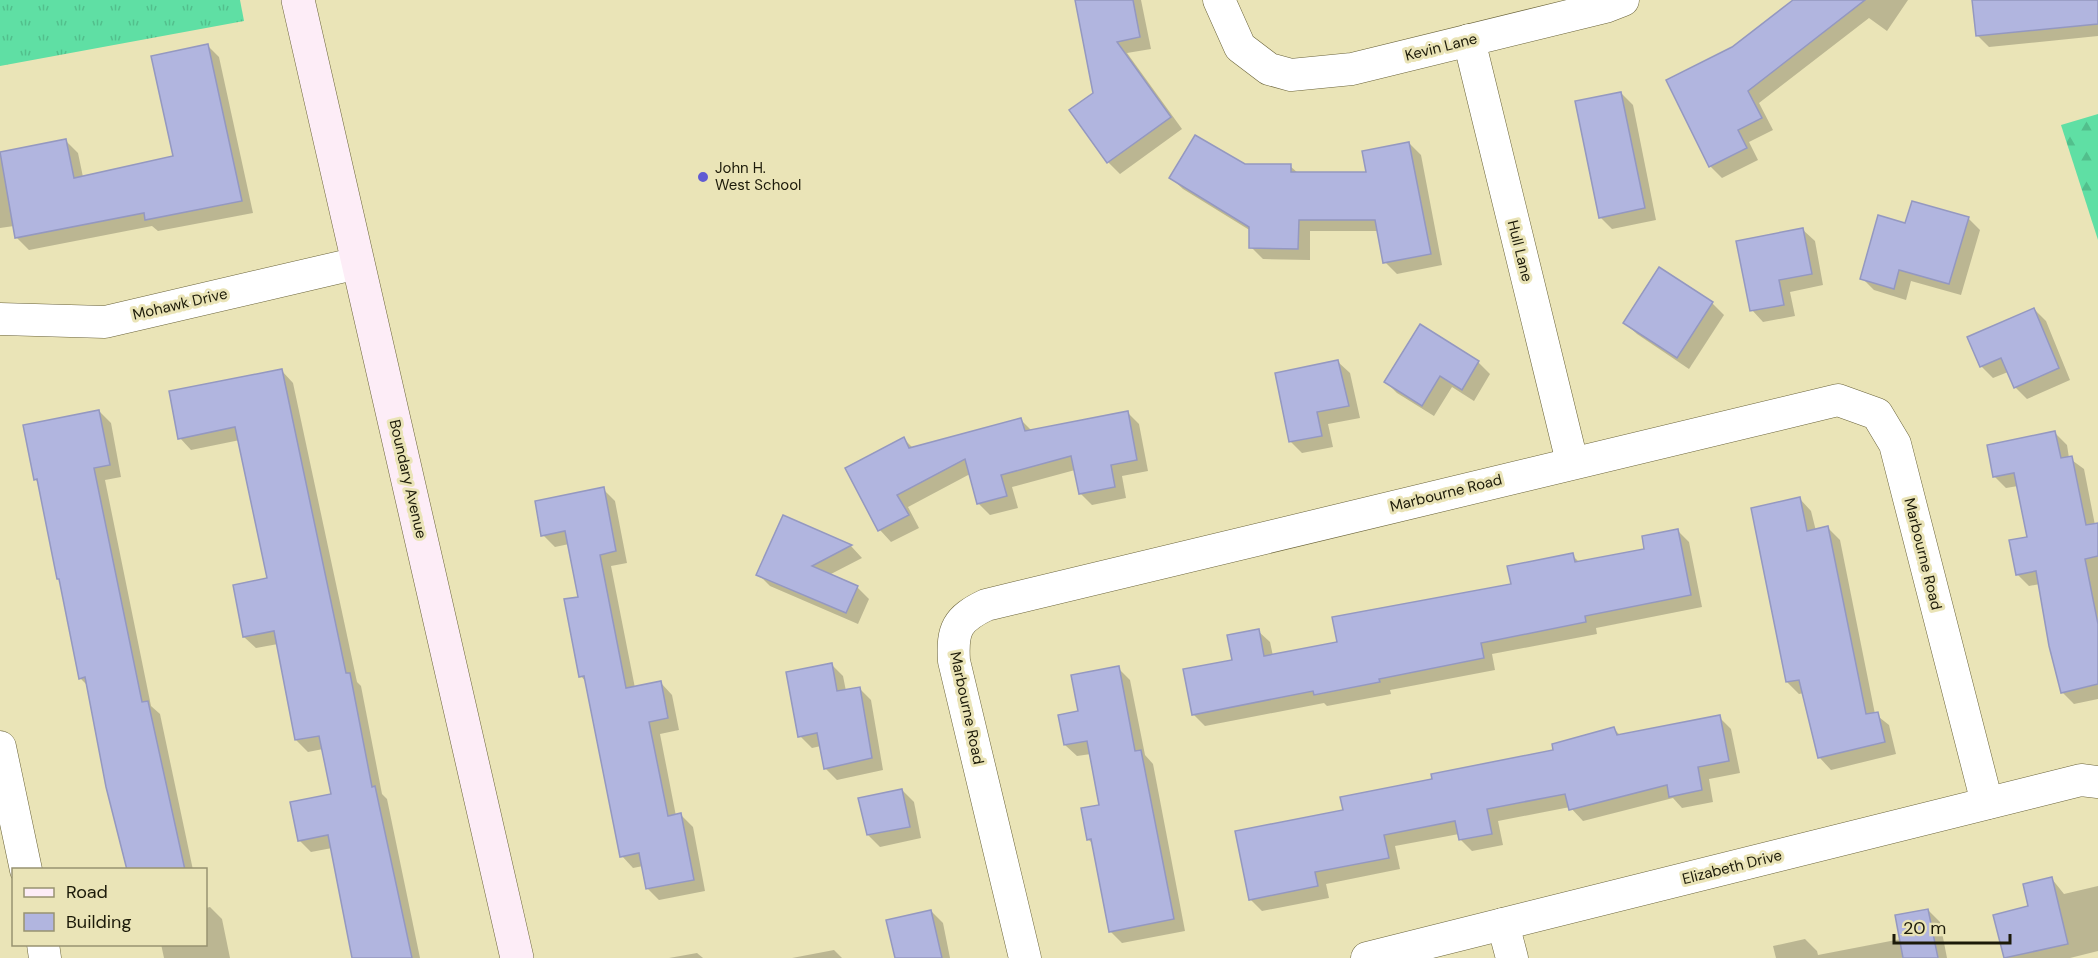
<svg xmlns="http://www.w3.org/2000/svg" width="2098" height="958" viewBox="0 0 2098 958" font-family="'DM Sans',sans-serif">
  <defs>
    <pattern id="grass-tufts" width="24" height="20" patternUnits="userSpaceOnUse" patternTransform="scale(1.5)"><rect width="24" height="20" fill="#5fdfa4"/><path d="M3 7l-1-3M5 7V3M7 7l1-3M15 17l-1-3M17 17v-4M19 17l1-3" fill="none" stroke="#52bf8c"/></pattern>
    <pattern id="forest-firs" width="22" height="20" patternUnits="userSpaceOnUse" patternTransform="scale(1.5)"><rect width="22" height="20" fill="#5fdfa4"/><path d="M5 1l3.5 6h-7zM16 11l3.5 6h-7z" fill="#52bf8c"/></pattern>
  </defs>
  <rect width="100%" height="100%" fill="#eae4b7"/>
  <path fill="url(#grass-tufts)" d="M0 0H240L244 21 0 66Z"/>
  <path fill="url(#forest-firs)" d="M2098 114V240L2061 125Z"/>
  <g fill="#0003">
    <path d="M1077 0H1141L1151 49 1127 53 1182 129 1120 174 1108 162Z"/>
    <path d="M1796 0H1908L1887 31 1869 18 1759 103 1773 130 1749 142 1758 160 1722 178 1710 166 1733 48Z"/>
    <path d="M1974 0H2098V36L1989 47 1977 35Z"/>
    <path d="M207 45 219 57 253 213 158 231 152 226 29 250 17 238 14 226 0 228V154L66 141 78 153 83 177 175 157Z"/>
    <path d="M1621 93 1633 105 1656 220 1612 229 1600 217Z"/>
    <path d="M1409 143 1421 155 1442 265 1397 274 1385 262 1379 231H1310V260L1263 259 1251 247V231L1183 189 1171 178 1245 166H1290L1298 173 1368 174Z"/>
    <path d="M1968 218 1980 230 1961 295 1911 281 1906 300 1874 290 1862 278 1906 225Z"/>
    <path d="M1803 230 1815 241 1823 285 1790 292 1795 316 1763 322 1752 310Z"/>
    <path d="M1712 303 1724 315 1689 369 1637 334 1625 323Z"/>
    <path d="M2034 309 2046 321 2070 380 2027 399 2015 387 2008 372 1993 378 1981 366Z"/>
    <path d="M1420 326 1478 362 1490 374 1474 401 1452 387 1434 416 1397 393 1386 382Z"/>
    <path d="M1338 362 1350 373 1360 418 1328 424 1333 447 1302 453 1290 441Z"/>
    <path d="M282 371 293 383 357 682 361 686 382 794 387 799 420 958H354L332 848 311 852 299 840 333 796 323 749 308 752 296 740 278 644 256 648 244 637 269 579 240 440 191 450 180 438Z"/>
    <path d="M99 411 111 423 121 477 105 480 151 706 160 714 193 870H128L88 686 80 678 40 484 35 479Z"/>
    <path d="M1127 412 1139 424 1148 471 1122 476 1126 498 1092 505 1080 493 1075 470 1012 487 1018 508 990 515 978 503 970 474 908 507 919 528 891 542 880 530 847 468 904 439 913 448 1021 420 1032 431Z"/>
    <path d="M2055 433 2067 445 2069 458 2084 469 2095 525 2098 524V699L2074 704 2063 693 2040 584 2029 586 2017 574 2029 538 2018 486 2006 488 1994 476Z"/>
    <path d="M603 489 615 501 627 563 611 566 635 688 661 683 672 695 679 730 660 734 676 816 681 815 693 827 705 891 659 900 647 888 643 866 633 868 622 856 586 682 581 676 580 598 569 544 555 547 543 535Z"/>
    <path d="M1800 499 1811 511 1816 531 1828 528 1840 540 1875 714 1889 725 1896 754 1831 770 1820 758 1804 693 1799 694 1787 682Z"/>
    <path d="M783 517 851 546 862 558 829 575 857 587 869 599 858 624 770 586 758 574Z"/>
    <path d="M1677 530 1689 542 1702 607 1596 628 1597 634 1492 654 1495 670 1390 690 1391 694 1327 706 1324 703 1205 726 1193 714 1258 631 1270 642 1273 656 1339 643 1513 585 1572 555 1580 563 1646 550Z"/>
    <path d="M831 664 843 676 846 691 859 688 871 700 883 770 837 780 825 768 821 746 812 748 800 736Z"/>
    <path d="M1118 668 1130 680 1145 755 1153 764 1185 931 1122 943 1110 931 1093 844 1088 839 1101 806 1091 754 1077 756 1065 745 1079 712Z"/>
    <path d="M1719 717 1731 729 1740 773 1709 779 1713 802 1682 808 1673 798 1583 821 1570 807 1498 821 1503 845 1472 851 1460 839 1459 834 1395 846 1400 869 1326 884 1329 898 1262 911 1250 899 1345 811 1434 780 1555 751 1614 729 1621 736Z"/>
    <path d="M902 790 914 802 921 838 880 847 868 835Z"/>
    <path d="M2052 879 2064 894 2098 886V951L2070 958H2005L1995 916 2030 907Z"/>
    <path d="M210 907 222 919 230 958H164L161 944H206V908Z"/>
    <path d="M1928 910 1940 922 1947 958H1776L1773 946 1805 939 1817 951 1818 955 1901 939Z"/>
    <path d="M931 911 943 923 950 958H896Z"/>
    <path d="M834 950 842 958H792Z"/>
    <path d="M697 953 703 958H669Z"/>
  </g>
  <g fill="#b1b5df" stroke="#9498c0" stroke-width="1.5">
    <path d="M1075 0H1133L1140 37 1117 42 1171 117 1107 163 1069 110 1093 93Z"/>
    <path d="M1793 0H1865L1748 91 1762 118 1738 130 1747 148 1709 167 1666 80 1732 47Z"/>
    <path d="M1972 0H2098V24L1976 36Z"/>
    <path d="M208 44 242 201 145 220 144 213 15 238 0 152 66 139 74 178 173 156 151 56Z"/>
    <path d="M1621 92 1645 208 1599 218 1575 101Z"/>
    <path d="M1195 135 1245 164H1291V172H1366L1362 151 1409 142 1431 254 1383 263 1375 220H1299L1298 249 1249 248V227L1169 178Z"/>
    <path d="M1912 201 1969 217 1949 284 1899 270 1894 289 1860 279 1878 215 1905 223Z"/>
    <path d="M1803 228 1812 274 1779 280 1784 305 1750 311 1736 241Z"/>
    <path d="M1659 267 1713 302 1677 358 1623 323Z"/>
    <path d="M2034 308 2059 368 2014 388 2001 358 1980 367 1967 337Z"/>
    <path d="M1420 324 1479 361 1462 390 1440 376 1422 406 1384 382Z"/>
    <path d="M1338 360 1349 406 1317 412 1322 436 1289 442 1275 373Z"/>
    <path d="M282 369 346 673H350L372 787 375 786 412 958H352L328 835 298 841 290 802 331 794 319 736 295 740 274 631 243 637 233 585 267 578 235 427 178 439 169 391Z"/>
    <path d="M99 410 110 465 94 468 142 702 148 701 185 870H127L106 787 85 677 79 679 59 579H57L37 479 34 480 23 425Z"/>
    <path d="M1128 411 1137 460 1111 465 1115 487 1079 494 1071 456 1001 475 1007 496 977 504 965 459 897 495 909 515 878 531 845 468 904 437 909 448 1021 418 1025 431Z"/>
    <path d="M2055 431 2061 458 2072 456 2086 525 2098 523V556L2085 559 2098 624V684L2061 693 2049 646 2036 571 2016 575 2009 540 2027 537 2014 473 1993 477 1987 445Z"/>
    <path d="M604 487 616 551 600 555 626 688 661 681 668 718 649 722 668 816 681 813 694 880 646 889 639 853 620 857 584 676 579 677 564 599 578 597 565 531 541 536 535 501Z"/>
    <path d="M1800 497 1807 531 1828 526 1866 714 1878 712 1885 742 1818 758 1799 680 1786 682 1751 508Z"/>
    <path d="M783 515 852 545 812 566 858 586 846 613 756 575Z"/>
    <path d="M1678 529 1691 595 1585 616 1586 622 1481 643 1484 658 1379 679 1380 682 1314 695 1313 691 1192 715 1183 669 1232 660 1227 635 1259 629 1264 656 1337 642 1332 617 1511 584 1507 566 1573 553 1575 562 1644 549 1642 536Z"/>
    <path d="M832 663 837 691 860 687 872 758 824 769 817 733 798 737 786 672Z"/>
    <path d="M1119 666 1135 751 1141 750 1174 919 1109 932 1091 839 1087 840 1081 808 1099 805 1087 741 1064 745 1058 715 1078 711 1071 675Z"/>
    <path d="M1720 715 1729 761 1698 767 1702 790 1669 797 1667 785 1569 810 1565 794 1487 809 1492 834 1459 840 1455 821 1384 835 1389 858 1315 872 1318 886 1249 900 1235 831 1343 810 1340 797 1432 779 1431 774 1553 750 1552 744 1614 727 1617 735Z"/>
    <path d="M902 789 910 827 867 835 858 798Z"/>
    <path d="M2052 877 2068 944 2004 958 1993 915 2028 906 2023 884Z"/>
    <path d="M1928 909 1938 958H1903L1895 915Z"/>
    <path d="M931 910 942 958H895L886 920Z"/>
  </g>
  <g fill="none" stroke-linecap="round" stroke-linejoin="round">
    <g stroke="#6a633a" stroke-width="33">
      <g id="street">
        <path d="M1219 0 1240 47 1269 69 1291 75 1352 69 1605 7 1623 0"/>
        <path d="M1469 40 1572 462"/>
        <path d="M0 319 105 322 358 263"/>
        <path d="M0 747 26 870"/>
        <path d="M1503 924 1512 958"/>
        <path d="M43 944 45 958"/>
        <path d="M1025 958 954 661C952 629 957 619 986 605L1838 400 1877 414 1895 444 1987 803"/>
        <path d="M1367 958 2081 780 2098 782"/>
      </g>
    </g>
    <g stroke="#6a633a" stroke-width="34">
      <path id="secondary" d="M298 0 517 958"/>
    </g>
    <use href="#street" stroke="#fff" stroke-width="32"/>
    <use href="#secondary" stroke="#fdedf7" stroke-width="33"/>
  </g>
  <circle fill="#605bd3" stroke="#eae4b7" stroke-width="2" cx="703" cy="177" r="6"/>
  <g text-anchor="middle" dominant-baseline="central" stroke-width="6" stroke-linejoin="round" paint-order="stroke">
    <g font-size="15" fill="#1c1a09" stroke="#eae4b7">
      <text transform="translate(1441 47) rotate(-14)">Kevin Lane</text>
      <text transform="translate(1520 251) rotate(76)">Hull Lane</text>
      <text transform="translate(180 304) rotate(-13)">Mohawk Drive</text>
      <text transform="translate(408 479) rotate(77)">Boundary Avenue</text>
      <text transform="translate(1446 493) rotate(-14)">Marbourne Road</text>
      <text transform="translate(1923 554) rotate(76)">Marbourne Road</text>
      <text transform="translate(967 708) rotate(78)">Marbourne Road</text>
      <text transform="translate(1732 867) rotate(-14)">Elizabeth Drive</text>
    </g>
    <g font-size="15" fill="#1c1a09" stroke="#eae4b7" text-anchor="start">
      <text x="715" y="168">John H.<tspan x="715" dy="17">West School</tspan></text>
    </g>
  </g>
  <rect x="12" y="868" width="195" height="78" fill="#eae4b7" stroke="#989371" stroke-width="1.5"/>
  <rect x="24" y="888" width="30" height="9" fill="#fdedf7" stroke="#989371" stroke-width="1.5"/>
  <text x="66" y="898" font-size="18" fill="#1c1a09">Road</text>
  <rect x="24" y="913" width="30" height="18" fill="#b1b5df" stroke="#989371" stroke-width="1.5"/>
  <text x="66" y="928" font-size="18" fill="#1c1a09">Building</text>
  <path d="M1894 934v9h116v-9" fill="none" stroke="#1c1a09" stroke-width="3"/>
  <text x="1903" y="934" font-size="18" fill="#1c1a09" stroke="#eae4b7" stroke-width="4.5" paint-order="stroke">20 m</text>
</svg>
